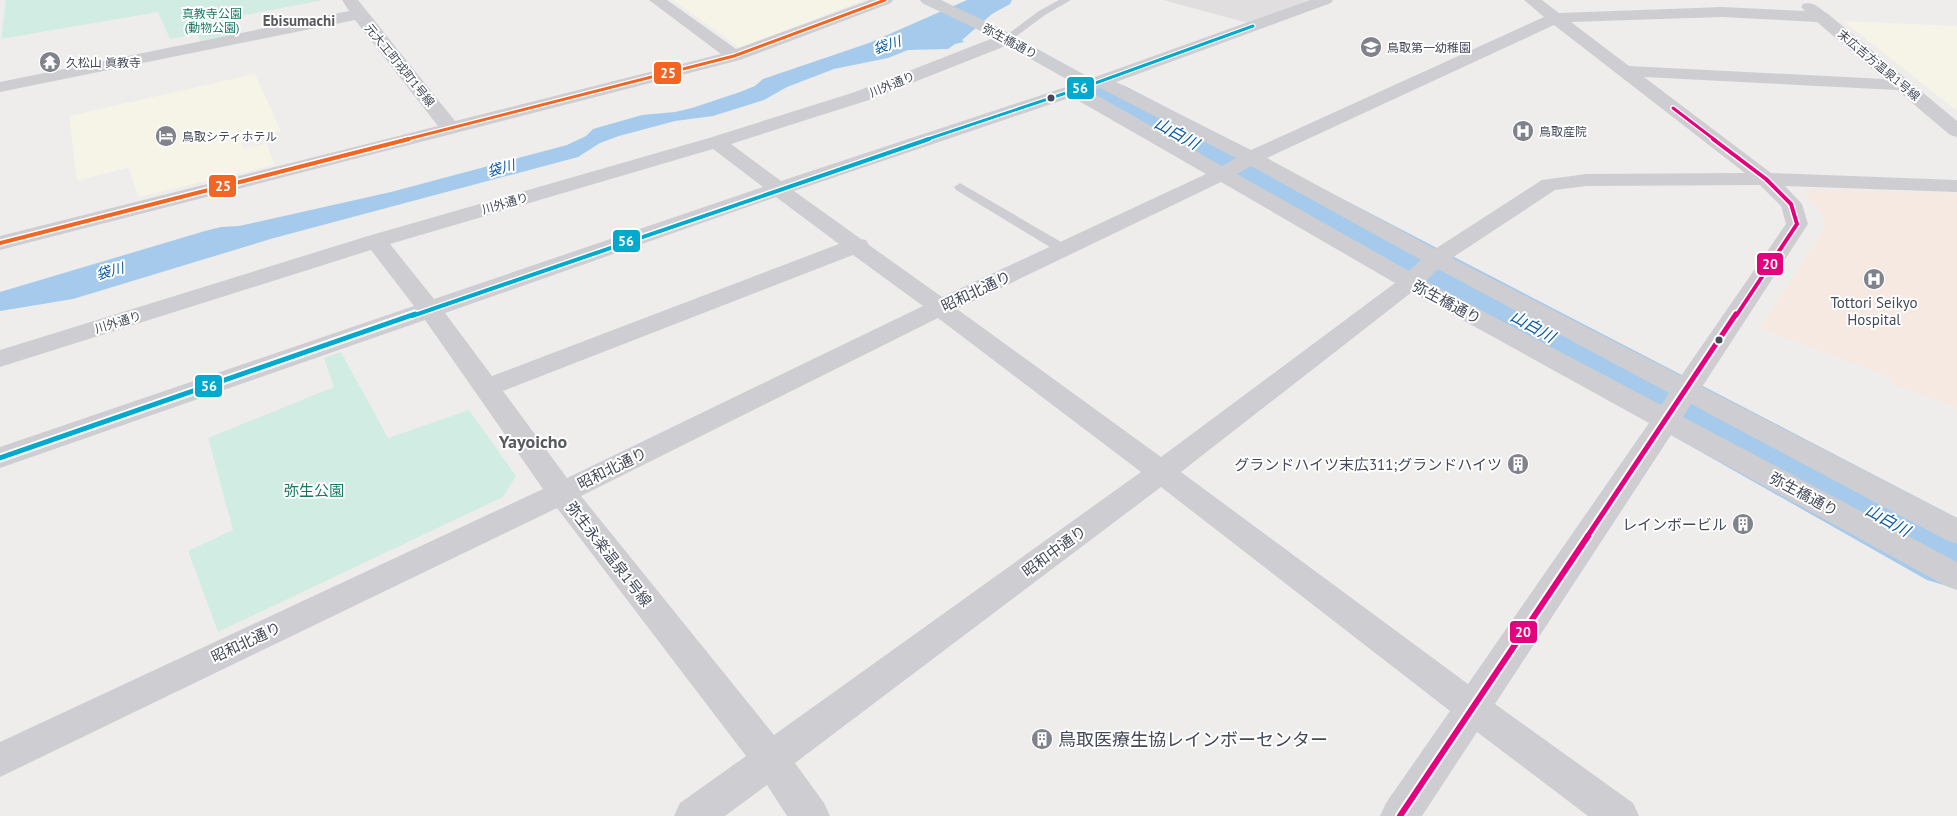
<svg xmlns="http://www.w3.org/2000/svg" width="1957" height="816" viewBox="0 0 1957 816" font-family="'PT Sans','Noto Sans JP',sans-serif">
  <rect width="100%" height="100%" fill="#eeedec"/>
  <g fill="#f5f4e7">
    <path d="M673 0H864L740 48Z"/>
    <path d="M1843 21 1957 26V111Z"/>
    <path d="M255 74 281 131 241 141 244 148 267 144 274 165 138 197 129 167 77 181 69 116Z"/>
  </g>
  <path fill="#e0dede" d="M1163 0H1309L1248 23Z"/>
  <path fill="#f5e9e2" d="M1809 189 1957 193V408L1890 383 1891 378 1759 328 1824 229 1822 214 1805 195Z"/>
  <g fill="#d1ede3">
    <path d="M6 0H324L235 17 241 34 200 41 198 34 170 39 158 12 1 39Z"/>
    <path d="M341 352 388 438 469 410 516 476 503 497 218 632 188 551 233 530 208 438 334 387 324 358Z"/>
  </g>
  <path fill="#a5caeb" d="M967 0H1012L1010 4 992 14 962 40 964 42 955 44 948 49 908 50 888 58 834 69 787 87 764 100 713 116 675 121 619 136 600 143 578 157 274 238 73 299 0 311V292L205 231 221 227 239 226 391 192 567 145 586 136 593 129 642 115 675 112 692 108 740 92 755 86 763 79 869 43Z"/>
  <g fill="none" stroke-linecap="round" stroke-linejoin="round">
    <path fill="#a5caeb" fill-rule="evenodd" d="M1108 81 1125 86 1957 518V589L1927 580 1091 106 1083 96 1091 86Z"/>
    <g fill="#ceced2" fill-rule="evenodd">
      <path d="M1059 0H1071L1045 15 1010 41H1004V37L1039 11Z"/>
      <path d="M960 183 1068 246 1070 249 1063 253 1058 252 956 190 954 187Z"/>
    </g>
    <g fill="#ceced2" fill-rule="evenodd">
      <path d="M342 0H358L455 121 721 54 649 0H667L736 49 870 0H893L891 3 740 60 0 250V236L438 126 355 20 0 92V82L349 11Z"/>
      <path d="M1310 0H1333L1331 3 1116 82 1251 150 1544 17 1524 0H1542L1559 13 1722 7 1805 11 1801 7 1803 4C1815 1 1819 9 1828 14L1957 121V137L1950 135 1897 90 1644 77 1771 173 1957 180V192L1785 186 1802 204 1808 224 1702 387 1957 518V544L1946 540 1691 404 1683 417 1957 562V590L1946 586 1671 435 1495 704 1633 803 1639 816H1588L1477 732 1422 816H1380L1386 803 1450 711 1161 487 795 763 824 803 830 816H787L767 785 725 816H674L680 803 746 756 557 508 0 777V742L543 489 425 320 0 468V447L414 306 371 250 0 367V350L368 236 709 138 855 92 1001 35H1013L1015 39 1013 43 869 100 731 144 781 181 1084 81ZM1722 17 1817 22 1884 79 1629 66 1571 22ZM1554 25 1745 173 1586 174 1542 180 1435 249 1267 158ZM1100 88 1236 158 1222 166 1089 91ZM1072 97 1206 174 942 297 869 245 866 240 861 239 794 191ZM713 149 763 187 434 299 390 244ZM1251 166 1421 260 1409 271 1237 174ZM1221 182 1395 283 1161 457 957 309ZM1760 185 1781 206 1786 224 1681 376 1452 258 1555 190 1586 186ZM776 197 839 244 492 376 445 313ZM853 255 923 306 567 478 503 391ZM1438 269 1669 393 1661 405 1426 281ZM1412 292 1649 423 1468 684 1181 472ZM938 318 1141 472 774 735 581 496Z"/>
    </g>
    <path fill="#ccced2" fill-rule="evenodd" d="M920 0H941L999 28 1096 81 1099 85 1096 89 1090 90 1084 89 987 34 922 3Z"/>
    <g stroke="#fff" stroke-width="5.5">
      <path id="bus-1-far1" d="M404 140 734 56 885 0"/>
    </g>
    <g stroke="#fff" stroke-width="7">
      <path id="bus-1" d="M0 243 409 139"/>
    </g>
    <g stroke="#fff" stroke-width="5.5">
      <path id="bus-2-far2" d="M925 140 1090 85 1253 26"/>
    </g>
    <g stroke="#fff" stroke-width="7">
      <path id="bus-2-far1" d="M412 316 929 139"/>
    </g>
    <g stroke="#fff" stroke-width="9">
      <path id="bus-2" d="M0 458 415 314"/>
    </g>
    <g stroke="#fff" stroke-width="5.5">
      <path id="bus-3-far3" d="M1673 108 1715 140"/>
    </g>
    <g stroke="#fff" stroke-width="7">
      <path id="bus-3-far2" d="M1713 139 1766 179 1791 204 1797 224 1736 316"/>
    </g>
    <g stroke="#fff" stroke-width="9">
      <path id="bus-3-far1" d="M1587 537 1736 314"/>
    </g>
    <g stroke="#fff" stroke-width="10">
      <path id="bus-3" d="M1400 816 1588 536"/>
    </g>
    <use href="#bus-1-far1" stroke="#f26522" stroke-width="3"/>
    <use href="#bus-1" stroke="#f26522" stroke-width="4"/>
    <use href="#bus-2-far2" stroke="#00a9ce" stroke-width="3"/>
    <use href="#bus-2-far1" stroke="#00a9ce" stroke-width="4"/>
    <use href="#bus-2" stroke="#00a9ce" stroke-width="5"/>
    <use href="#bus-3-far3" stroke="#e5007d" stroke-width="3"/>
    <use href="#bus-3-far2" stroke="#e5007d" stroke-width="4"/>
    <use href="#bus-3-far1" stroke="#e5007d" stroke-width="5"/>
    <use href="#bus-3" stroke="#e5007d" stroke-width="6"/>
  </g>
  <defs>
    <g id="school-disc" transform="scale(1.125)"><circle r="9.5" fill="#80838c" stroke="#fff"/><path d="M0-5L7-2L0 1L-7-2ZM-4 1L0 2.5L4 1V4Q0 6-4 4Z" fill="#fff"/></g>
    <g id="temple-disc" transform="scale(1.125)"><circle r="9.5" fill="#80838c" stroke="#fff"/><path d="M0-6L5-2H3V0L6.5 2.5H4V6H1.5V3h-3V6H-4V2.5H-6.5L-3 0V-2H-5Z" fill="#fff"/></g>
    <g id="hospital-disc" transform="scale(1.125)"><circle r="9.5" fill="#80838c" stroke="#fff"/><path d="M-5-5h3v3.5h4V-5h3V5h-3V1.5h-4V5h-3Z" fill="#fff"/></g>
    <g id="hotel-disc" transform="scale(1.125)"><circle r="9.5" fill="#80838c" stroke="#fff"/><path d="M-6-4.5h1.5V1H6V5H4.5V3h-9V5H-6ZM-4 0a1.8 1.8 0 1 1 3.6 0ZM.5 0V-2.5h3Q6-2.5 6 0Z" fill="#fff"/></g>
    <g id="building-disc" transform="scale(1.125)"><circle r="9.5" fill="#80838c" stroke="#fff"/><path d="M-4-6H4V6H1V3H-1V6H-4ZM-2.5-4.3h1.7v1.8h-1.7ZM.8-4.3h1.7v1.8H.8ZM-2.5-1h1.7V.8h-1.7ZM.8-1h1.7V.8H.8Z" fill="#fff"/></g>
  </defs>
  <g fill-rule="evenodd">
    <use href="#school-disc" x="1371" y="47"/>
    <use href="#temple-disc" x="50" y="62"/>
    <use href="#hospital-disc" x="1523" y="131"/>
    <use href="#hotel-disc" x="166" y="136"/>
    <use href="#hospital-disc" x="1874" y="279"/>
    <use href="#building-disc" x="1518" y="464"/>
    <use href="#building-disc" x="1743" y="524"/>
    <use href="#building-disc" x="1042" y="739"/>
  </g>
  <g fill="#444a59" stroke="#fff" stroke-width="2">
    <circle cx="1051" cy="98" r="4.5"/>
    <circle cx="1719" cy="340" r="4.5"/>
  </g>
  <g text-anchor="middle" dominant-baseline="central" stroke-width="4" stroke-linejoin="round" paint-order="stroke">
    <g font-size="12" fill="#177861" stroke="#fff">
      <text x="212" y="13">真教寺公園<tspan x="212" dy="14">(動物公園)</tspan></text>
    </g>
    <g font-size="12" fill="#444a59" stroke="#fff">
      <text transform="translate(1010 41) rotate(28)">弥生橋通り</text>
      <text transform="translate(400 65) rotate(51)">元大工町戎町1号線</text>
      <text transform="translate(1879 65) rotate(40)">末広吉方温泉1号線</text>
      <text transform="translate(892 84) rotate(-22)">川外通り</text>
      <text transform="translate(505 203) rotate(-16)">川外通り</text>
      <text transform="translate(118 322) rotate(-17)">川外通り</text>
    </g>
    <g font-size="12" fill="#444a59" stroke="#fff" text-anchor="start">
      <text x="1387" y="47">鳥取第一幼稚園</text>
      <text x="66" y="62">久松山 眞教寺</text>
      <text x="1539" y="131">鳥取産院</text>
      <text x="182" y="136">鳥取シティホテル</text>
    </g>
    <g font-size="14" font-style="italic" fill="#0e5ca2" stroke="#fff">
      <text transform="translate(887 45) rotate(-18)">袋川</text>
      <text transform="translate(501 168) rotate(-15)">袋川</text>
      <text transform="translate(110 271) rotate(-15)">袋川</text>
    </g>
    <g font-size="15" font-weight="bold" fill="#585a60" stroke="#fff">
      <text x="299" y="20">Ebisumachi</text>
    </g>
    <g font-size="15" fill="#444a59" stroke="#fff">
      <text transform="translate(976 291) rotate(-25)">昭和北通り</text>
      <text transform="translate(1447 302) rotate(28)">弥生橋通り</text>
      <text transform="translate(612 468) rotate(-26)">昭和北通り</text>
      <text transform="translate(1804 494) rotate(28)">弥生橋通り</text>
      <text transform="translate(1054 551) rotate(-36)">昭和中通り</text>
      <text transform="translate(609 554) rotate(52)">弥生永楽温泉1号線</text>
      <text transform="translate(246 642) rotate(-25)">昭和北通り</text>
    </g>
    <g font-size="15" fill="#444a59" stroke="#fff" text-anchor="end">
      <text x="1874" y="302" text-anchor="middle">Tottori Seikyo<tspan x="1874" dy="17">Hospital</tspan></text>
      <text x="1502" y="464">グランドハイツ末広311;グランドハイツ</text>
      <text x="1727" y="524">レインボービル</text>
    </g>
    <g font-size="15" fill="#177861" stroke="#fff">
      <text x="314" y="490">弥生公園</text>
    </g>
    <g font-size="16" font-style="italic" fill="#0e5ca2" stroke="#fff">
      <text transform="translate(1177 133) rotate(29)">山白川</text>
      <text transform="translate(1533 326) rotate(29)">山白川</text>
      <text transform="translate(1888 520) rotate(29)">山白川</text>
    </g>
    <g font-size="18" font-weight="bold" fill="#585a60" stroke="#fff">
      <text x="533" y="441">Yayoicho</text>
    </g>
    <g font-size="18" fill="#444a59" stroke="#fff" text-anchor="start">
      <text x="1058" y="739">鳥取医療生協レインボーセンター</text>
    </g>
  </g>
  <g stroke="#fff" stroke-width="2">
    <rect x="653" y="61" width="29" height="24" rx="5" fill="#f26522"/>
    <rect x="1066" y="76" width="29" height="24" rx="5" fill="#00a9ce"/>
    <rect x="208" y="174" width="29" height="24" rx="5" fill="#f26522"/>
    <rect x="612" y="229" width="29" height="24" rx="5" fill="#00a9ce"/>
    <rect x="1756" y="252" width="28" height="24" rx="5" fill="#e5007d"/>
    <rect x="194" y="374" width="29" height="24" rx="5" fill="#00a9ce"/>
    <rect x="1509" y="620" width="29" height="24" rx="5" fill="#e5007d"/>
  </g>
  <g font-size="14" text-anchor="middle" font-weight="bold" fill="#fff">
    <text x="668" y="78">25</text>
    <text x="1080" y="93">56</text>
    <text x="223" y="191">25</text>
    <text x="626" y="246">56</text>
    <text x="1770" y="269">20</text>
    <text x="209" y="391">56</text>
    <text x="1523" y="637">20</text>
  </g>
</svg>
